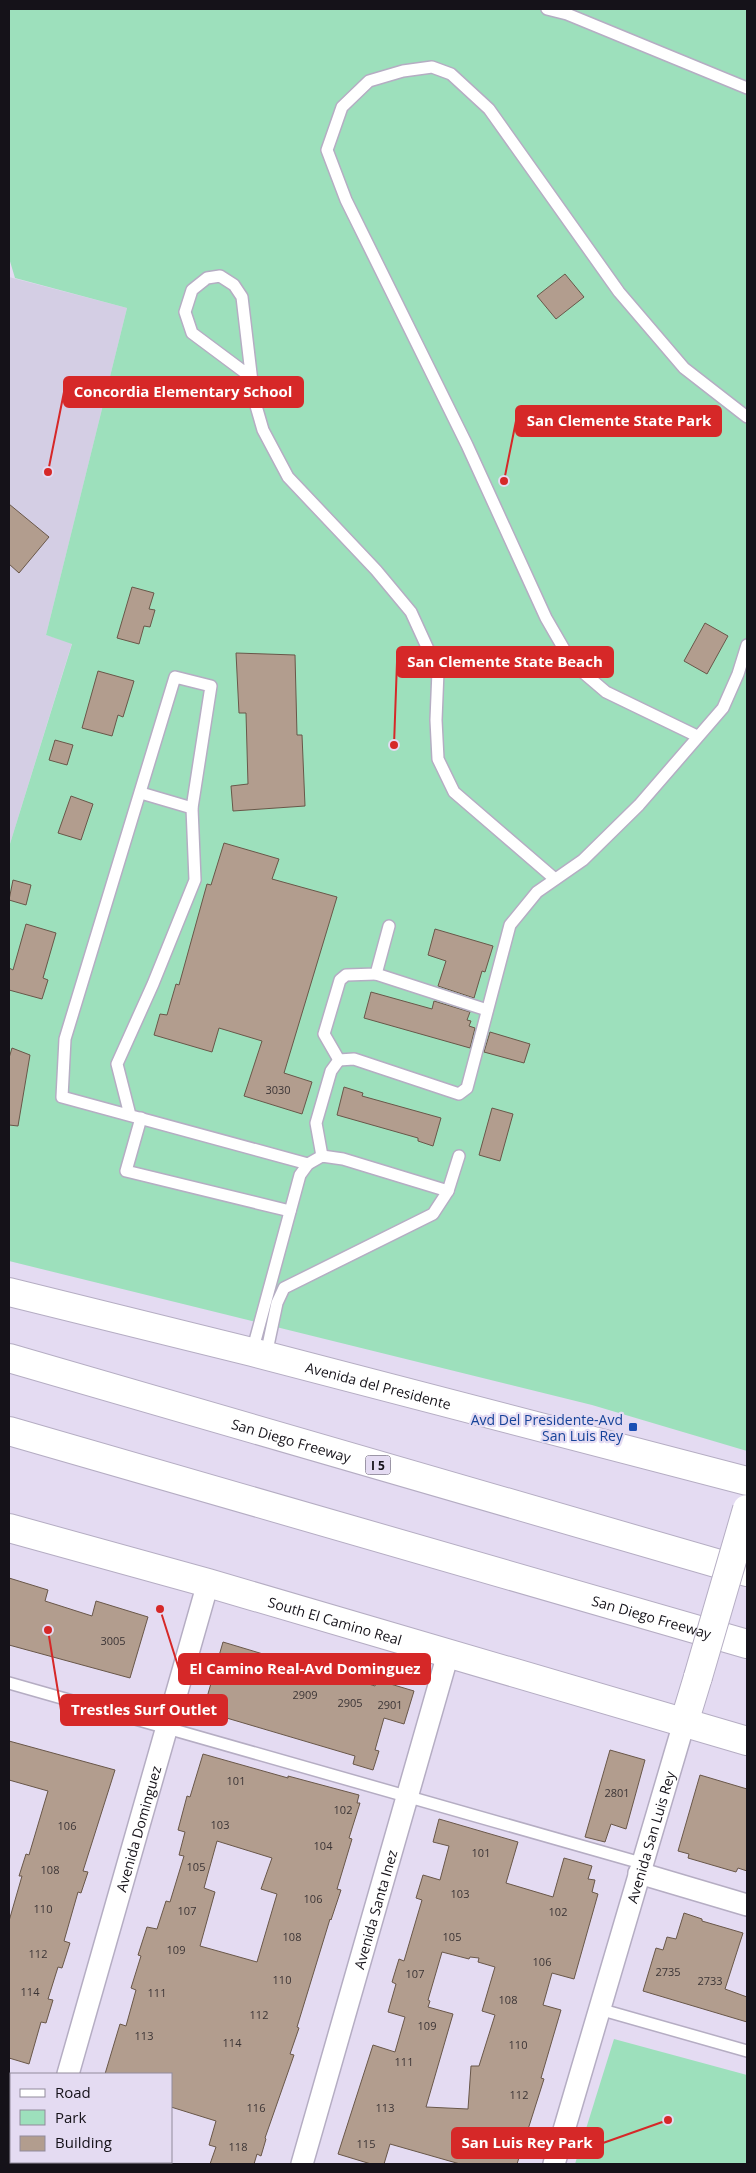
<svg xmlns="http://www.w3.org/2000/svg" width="756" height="2173" viewBox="0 0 756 2173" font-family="'Open Sans',sans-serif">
  <rect width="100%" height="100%" fill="#e4dbf2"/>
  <path fill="#d4cee4" d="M9 277 127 308 46 635 72 643 9 847Z"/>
  <g fill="#9de0bc">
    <path d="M9 9H747V1451L592 1405 9 1261V847L72 644 46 635 127 308 15 278 9 258Z"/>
    <path d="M614 2039 747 2075V2164H575Z"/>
  </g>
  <g fill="#b29d8e" stroke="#695749" fill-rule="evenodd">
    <path d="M565 274 584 297 556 319 537 296Z"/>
    <path d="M9 504 49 537 19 573 9 564Z"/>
    <path d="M132 587 154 593 149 609 155 610 150 627 144 626 139 644 117 638Z"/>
    <path d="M705 623 728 636 707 674 684 661Z"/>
    <path d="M236 653 295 655 297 735H302L305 806 233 811 231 786 248 784 246 713H239Z"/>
    <path d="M98 671 134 681 123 717 118 715 112 736 82 728Z"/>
    <path d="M55 740 73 745 67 765 49 760Z"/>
    <path d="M71 796 93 804 81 840 58 833Z"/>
    <path d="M224 843 279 859 272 879 337 897 284 1073 312 1082 302 1114 244 1096 262 1041 219 1028 212 1052 154 1035 160 1014 167 1015 176 984 179 985 207 884 211 885Z"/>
    <path d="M13 880 31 885 26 905 9 900Z"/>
    <path d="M26 924 56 933 43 978 48 980 42 999 9 990V968L13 970Z"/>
    <path d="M435 929 493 946 485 972 482 971 474 998 438 986 446 961 428 955Z"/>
    <path d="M371 992 432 1009 434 1001 470 1012 467 1020 471 1021 469 1026 475 1028 470 1048 364 1018Z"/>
    <path d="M490 1032 530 1044 524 1063 484 1052Z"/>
    <path d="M12 1048 30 1055 18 1126 9 1125V1058Z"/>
    <path d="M344 1087 363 1093 362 1096 441 1118 433 1146 418 1141V1138L337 1115Z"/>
    <path d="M492 1108 513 1114 500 1161 479 1155Z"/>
    <path d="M9 1578 48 1590 45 1601 92 1616 96 1601 148 1617 130 1678 9 1645Z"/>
    <path d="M223 1642 343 1678V1676L375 1686 377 1680 414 1691 404 1724 384 1718 375 1750 379 1751 373 1770 353 1764 355 1756 203 1711Z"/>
    <path d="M9 1741 115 1770 83 1871 88 1872 81 1893 78 1892 64 1941 70 1943 62 1968 58 1967 48 1999 53 2000 46 2023 41 2022 29 2064 9 2058V1921L22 1876H19L26 1854 29 1855 48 1791 9 1780Z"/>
    <path d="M610 1750 645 1760 626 1829 611 1824 605 1842 585 1837Z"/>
    <path d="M203 1754 288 1778V1776L359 1795 357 1803H360L349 1838 352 1839 337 1889 341 1890 331 1920 330 1919 297 2027 299 2028 290 2054 294 2055 265 2138 266 2139 261 2156 257 2154 254 2164H210L216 2147 209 2145 216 2121 171 2107V2074H105L120 2024 126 2026 136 1990 131 1988 141 1956 138 1955 147 1927 157 1929 166 1901 170 1902 184 1856 179 1855 185 1832 178 1830 187 1796 190 1797ZM217 1841 272 1858 261 1889 277 1894 257 1962 200 1946 215 1892 204 1888Z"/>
    <path d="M700 1775 747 1789V1871L738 1868 736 1872 688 1858 689 1854 678 1851Z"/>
    <path d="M439 1819 518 1842 506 1883 553 1897 564 1858 592 1866 588 1879 595 1880 592 1892 598 1894 574 1979 552 1973 543 2005 561 2010 541 2078 544 2079 517 2164H460L390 2144 384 2164H371L338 2154 373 2045 395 2052 405 2017 388 2012 396 1984 392 1982 399 1959 404 1961 422 1900 416 1898 423 1875 440 1880 449 1846 433 1842ZM442 1952 469 1959 470 1957 479 1958 478 1962 495 1967 482 2011 495 2015 479 2066H471L468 2109 426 2107 453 2014 428 2007 430 2001 428 2000Z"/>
    <path d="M684 1913 702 1919V1921L743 1933 725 1989 747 1997V2022L643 1991 656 1948 663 1950 667 1937 676 1939Z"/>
  </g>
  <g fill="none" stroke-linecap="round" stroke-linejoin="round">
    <g stroke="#b5adc3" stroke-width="14">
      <g id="service">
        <path d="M547 9 567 14 747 88"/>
        <path d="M251 377 192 333 185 312 192 290 207 278 220 276 234 285 242 297 254 399 263 430 288 477 376 570 411 612 438 671 436 720 438 759 454 792 555 879"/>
        <path d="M697 736 606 692 572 663 546 618 467 445 346 200 327 150 342 107 369 81 403 71 432 67 451 74 489 109 619 292 684 368 747 417"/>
        <path d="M141 793 192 808"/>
        <path d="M376 974 487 1010"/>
        <path d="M339 1060 354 1059 459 1094 467 1088 510 925 537 892 583 860 639 805 723 708 738 674 747 645"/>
        <path d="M339 1060 324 1034 340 980 346 975 376 974 389 926"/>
        <path d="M130 1115 117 1064 153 984 195 880 192 808 211 686 175 677 65 1039 62 1097 308 1164"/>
        <path d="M141 1118 126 1171 290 1211"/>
        <path d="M322 1156 316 1123 331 1071 339 1060"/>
        <path d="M252 1352 300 1175 308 1164 322 1156 343 1159 448 1191"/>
        <path d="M266 1355 277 1303 284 1288 433 1214 448 1191 459 1156"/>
        <path d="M9 1683 641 1863"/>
        <path d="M599 2009 747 2051"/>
      </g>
    </g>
    <g stroke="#b5adc3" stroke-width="24">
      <g id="minor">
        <path d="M639 1873 747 1905"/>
        <path id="s1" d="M68 2074 208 1583"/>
        <path d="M42 2164 43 2162"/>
        <path id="s2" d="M302 2164 448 1654"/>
        <path id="s3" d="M554 2164 684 1723"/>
      </g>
    </g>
    <g stroke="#b5adc3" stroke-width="30">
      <g id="tertiary">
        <path id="s4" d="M9 1292 252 1352 747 1481"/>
        <path d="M684 1723 698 1677"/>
      </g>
    </g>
    <g stroke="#b5adc3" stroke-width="30">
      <g id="primary">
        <path id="s5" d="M9 1528 208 1583 747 1741"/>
      </g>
    </g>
    <g stroke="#b5adc3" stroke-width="30">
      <g id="motorway">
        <path id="s6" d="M9 1358 747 1572"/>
        <path id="s7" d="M9 1431 747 1644"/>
      </g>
    </g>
    <use href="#service" stroke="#fff" stroke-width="11"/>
    <use href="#minor" stroke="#fff" stroke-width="21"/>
    <use href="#tertiary" stroke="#fff" stroke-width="28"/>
    <use href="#primary" stroke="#fff" stroke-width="28"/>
    <use href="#motorway" stroke="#fff" stroke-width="28"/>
    <g stroke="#b5adc3" stroke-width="30" stroke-linecap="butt">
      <path id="tertiary-bridge" d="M698 1677 747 1509"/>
    </g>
    <use href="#tertiary-bridge" stroke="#fff" stroke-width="28"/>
  </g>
  <rect fill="#1a4fb4" stroke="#e4dbf2" stroke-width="2" x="628" y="1422" width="10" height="10" rx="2.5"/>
  <g text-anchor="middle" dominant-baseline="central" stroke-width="4.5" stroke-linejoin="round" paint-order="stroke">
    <g font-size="11" fill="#3c3536">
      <text x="278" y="1089">3030</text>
      <text x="113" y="1640">3005</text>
      <text x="305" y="1694">2909</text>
      <text x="350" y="1702">2905</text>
      <text x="390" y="1704">2901</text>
      <text x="236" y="1780">101</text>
      <text x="617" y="1792">2801</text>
      <text x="343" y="1809">102</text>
      <text x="220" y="1824">103</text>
      <text x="67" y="1825">106</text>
      <text x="323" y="1845">104</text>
      <text x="481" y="1852">101</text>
      <text x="196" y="1866">105</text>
      <text x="50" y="1869">108</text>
      <text x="460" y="1893">103</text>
      <text x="313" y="1898">106</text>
      <text x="43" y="1908">110</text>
      <text x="187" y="1910">107</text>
      <text x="558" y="1911">102</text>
      <text x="292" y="1936">108</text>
      <text x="452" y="1936">105</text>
      <text x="176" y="1949">109</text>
      <text x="38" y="1953">112</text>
      <text x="542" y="1961">106</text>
      <text x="668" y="1971">2735</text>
      <text x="415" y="1973">107</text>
      <text x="282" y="1979">110</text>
      <text x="710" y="1980">2733</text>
      <text x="30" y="1991">114</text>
      <text x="157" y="1992">111</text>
      <text x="508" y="1999">108</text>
      <text x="259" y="2014">112</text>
      <text x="427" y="2025">109</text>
      <text x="144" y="2035">113</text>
      <text x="232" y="2042">114</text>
      <text x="518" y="2044">110</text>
      <text x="404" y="2061">111</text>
      <text x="519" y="2094">112</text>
      <text x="256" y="2107">116</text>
      <text x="385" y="2107">113</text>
      <text x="366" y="2143">115</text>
      <text x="238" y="2146">118</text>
    </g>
    <rect fill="#e4dbf2" stroke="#534e5a" stroke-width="1" x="365.5" y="1455.5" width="25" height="19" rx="4"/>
    <g font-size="12" font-weight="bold" fill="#151219">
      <text x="378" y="1465">I 5</text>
    </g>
    <g font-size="14" fill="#151219" stroke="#e4dbf2">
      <text stroke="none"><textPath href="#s4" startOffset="381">Avenida del Presidente</textPath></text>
      <text stroke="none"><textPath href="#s6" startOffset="294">San Diego Freeway</textPath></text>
      <text stroke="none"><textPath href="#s7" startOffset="669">San Diego Freeway</textPath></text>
      <text stroke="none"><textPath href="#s5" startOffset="339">South El Camino Real</textPath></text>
      <text stroke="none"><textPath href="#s1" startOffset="255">Avenida Dominguez</textPath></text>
      <text stroke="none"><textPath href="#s3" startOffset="341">Avenida San Luis Rey</textPath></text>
      <text stroke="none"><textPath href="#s2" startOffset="265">Avenida Santa Inez</textPath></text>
    </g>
    <g font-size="14" fill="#164399" stroke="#e4dbf2" text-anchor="end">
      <text x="623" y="1419">Avd Del Presidente-Avd<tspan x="623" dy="16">San Luis Rey</tspan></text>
    </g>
  </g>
  <path fill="none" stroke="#d62828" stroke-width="2" d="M48 472L64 392M504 481L516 421M394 745L397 662M160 1609L179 1669M48 1630L61 1710M668 2120L603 2143"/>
  <g fill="#d62828" stroke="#e4dbf2" stroke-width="2">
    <circle cx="48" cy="472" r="5"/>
    <circle cx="504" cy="481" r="5"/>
    <circle cx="394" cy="745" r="5"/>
    <circle cx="160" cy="1609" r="5"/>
    <circle cx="48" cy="1630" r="5"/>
    <circle cx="668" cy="2120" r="5"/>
  </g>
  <g fill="#d62828" stroke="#d62828" stroke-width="2">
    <rect x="64" y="377" width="239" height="30" rx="5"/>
    <rect x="516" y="406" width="205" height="30" rx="5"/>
    <rect x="397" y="647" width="216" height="30" rx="5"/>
    <rect x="179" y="1654" width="251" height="30" rx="5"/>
    <rect x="61" y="1695" width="166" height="30" rx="5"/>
    <rect x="452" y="2128" width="151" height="30" rx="5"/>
  </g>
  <g font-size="15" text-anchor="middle" font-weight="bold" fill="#fff">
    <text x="183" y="397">Concordia Elementary School</text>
    <text x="619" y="426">San Clemente State Park</text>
    <text x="505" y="667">San Clemente State Beach</text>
    <text x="305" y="1674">El Camino Real-Avd Dominguez</text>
    <text x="144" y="1715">Trestles Surf Outlet</text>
    <text x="527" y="2148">San Luis Rey Park</text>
  </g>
  <rect width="756" height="2173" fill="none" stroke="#151219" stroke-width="20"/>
  <rect x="10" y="2073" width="162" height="90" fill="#e4dbf2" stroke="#918b9b"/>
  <rect x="20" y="2089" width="25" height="8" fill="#ffffff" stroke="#918b9b"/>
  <text x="55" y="2098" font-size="15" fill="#151219">Road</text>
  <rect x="20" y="2110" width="25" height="15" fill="#9de0bc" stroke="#918b9b"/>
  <text x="55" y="2123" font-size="15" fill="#151219">Park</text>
  <rect x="20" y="2136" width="25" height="15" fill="#b29d8e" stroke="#918b9b"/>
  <text x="55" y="2148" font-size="15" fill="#151219">Building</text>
</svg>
